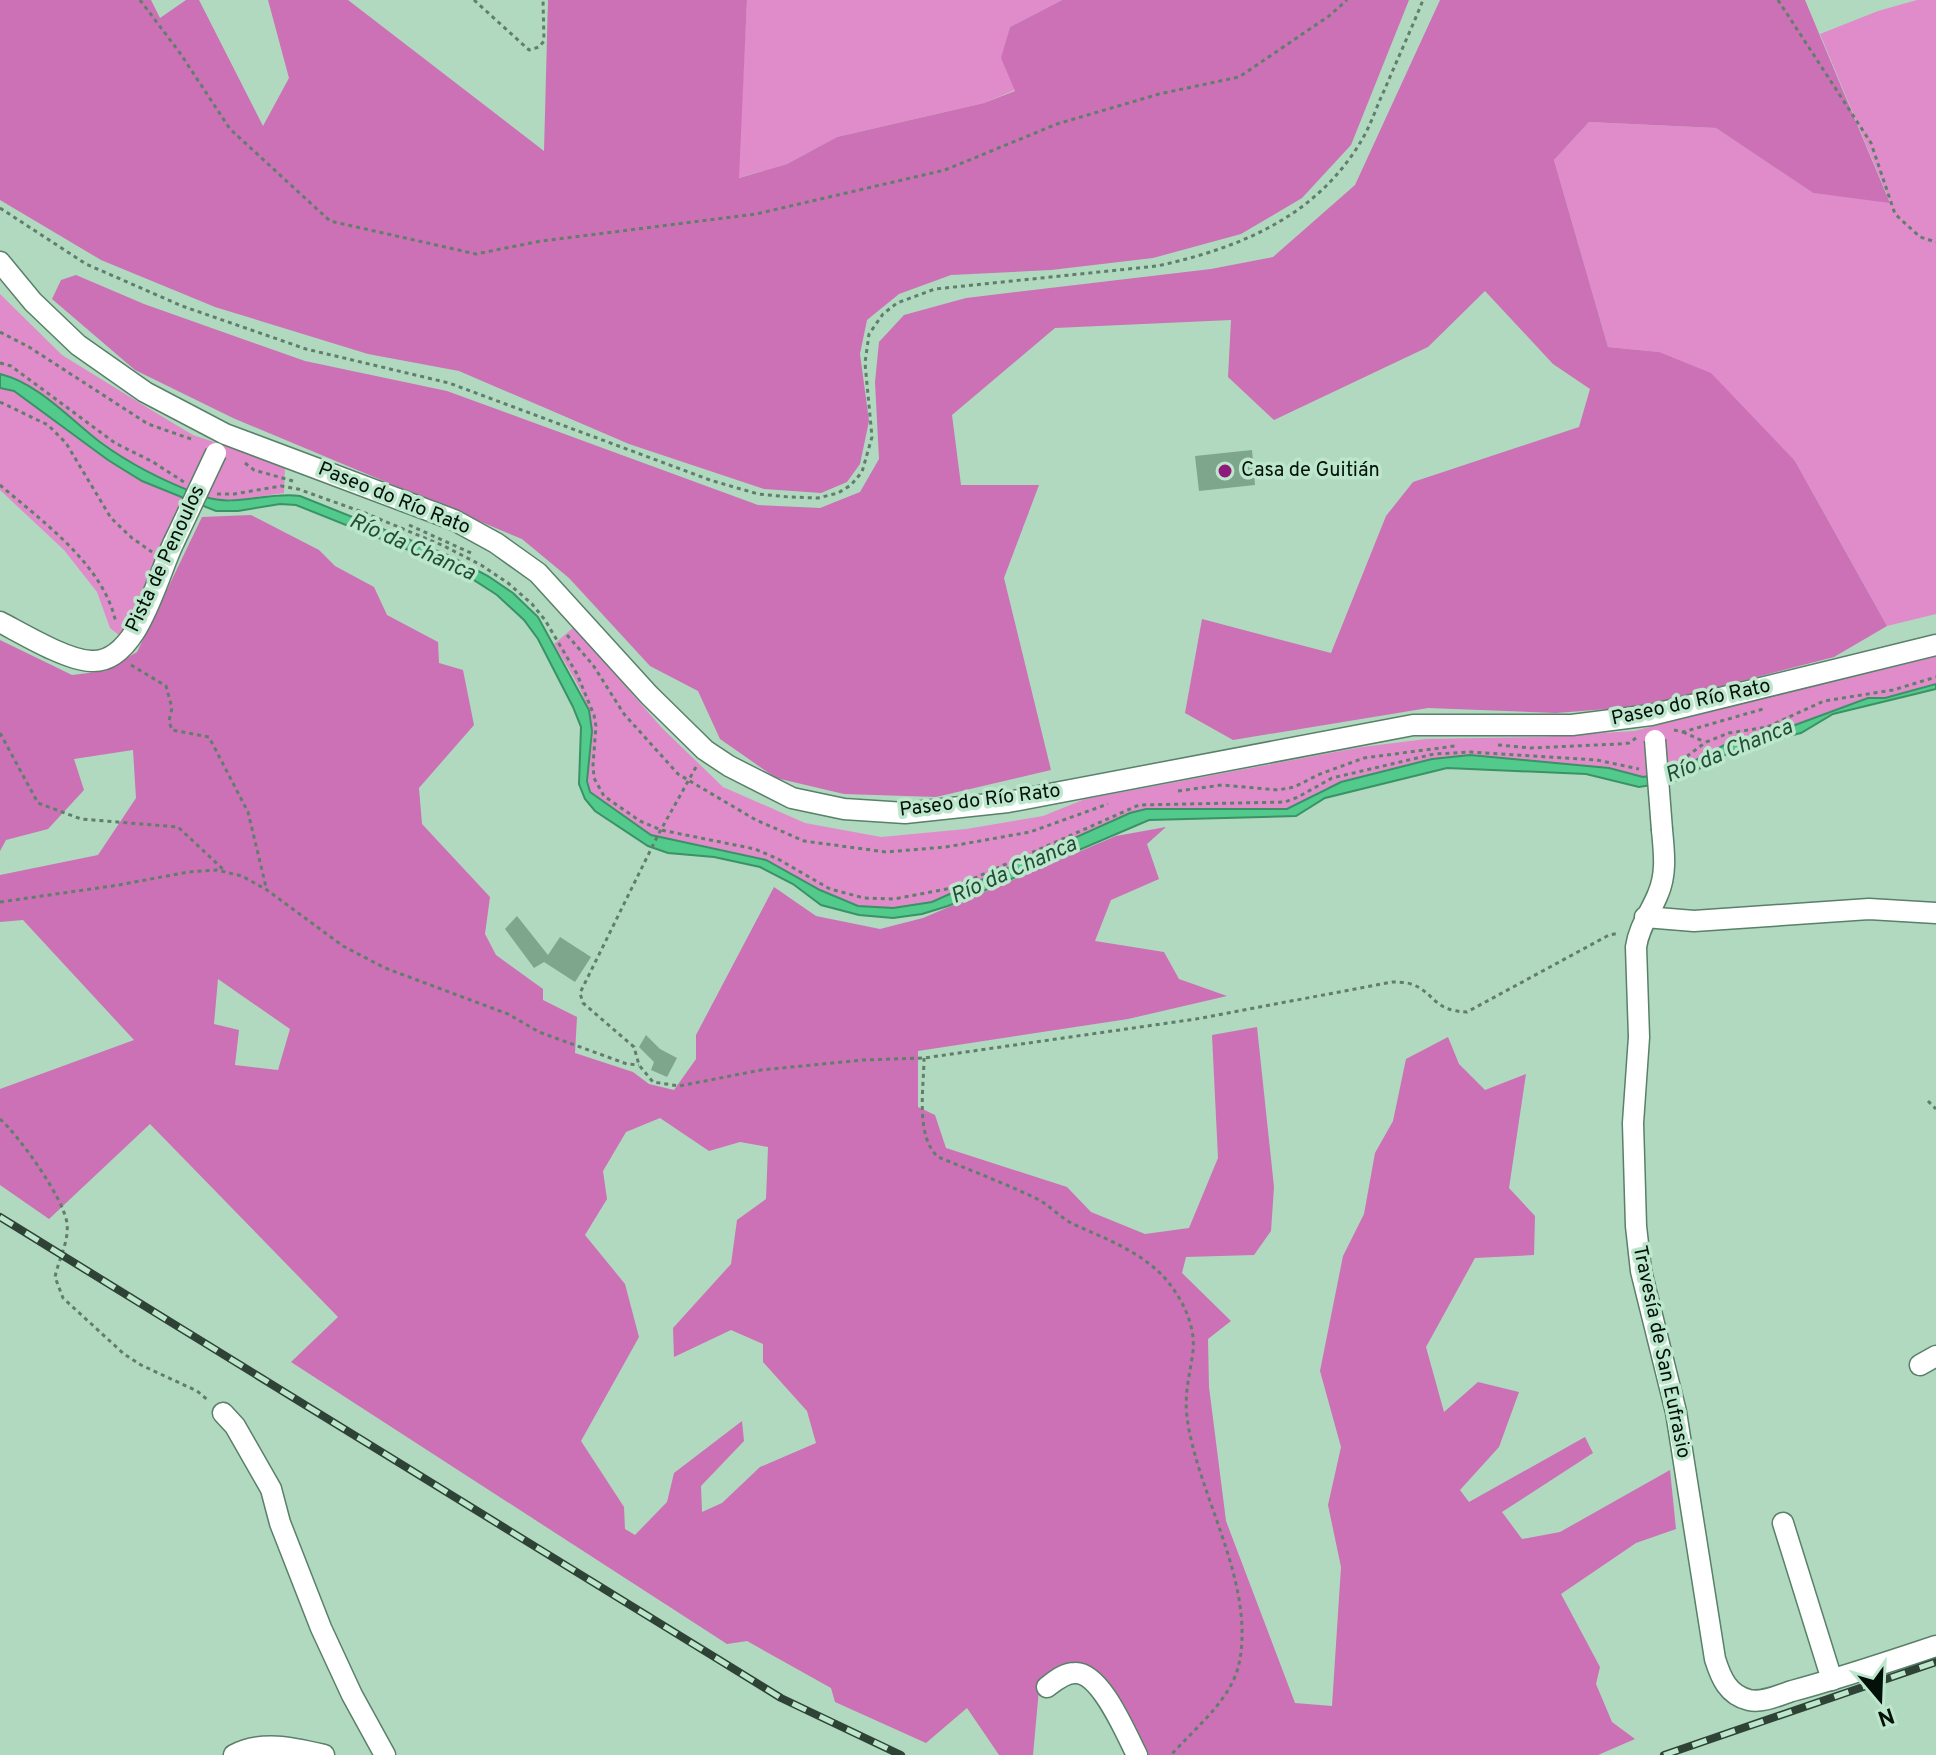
<svg xmlns="http://www.w3.org/2000/svg" width="1936" height="1755" viewBox="0 0 1936 1755" font-family="Overpass,sans-serif">
  <rect width="100%" height="100%" fill="#b0d9bf"/>
  <g fill="#e08cca">
    <path d="M747 0H1062L1010 27 1002 58 1015 90 984 103 837 137 787 164 738 178Z"/>
    <path d="M1917 0H1936V614L1887 626 1795 461 1659 352 1608 347 1554 160 1589 122 1716 128 1813 193 1890 202 1820 34 1878 11Z"/>
    <path d="M0 294 62 355 148 408 193 435 285 466 284 493 235 500 207 498 173 484 127 460 9 376 0 374Z"/>
    <path d="M0 388 14 391 108 460 142 481 184 498 125 640 110 628 97 592 64 550 0 490Z"/>
    <path d="M574 627 662 728 723 787 805 823 881 837 966 829 1043 816 1085 799 1362 747 1426 739 1541 737 1634 731 1936 655V684L1885 698H1868L1787 728 1732 741 1673 772 1643 777 1609 768 1470 755 1432 759 1326 788 1287 809H1146L1130 813 932 902 893 908 858 906 820 890 766 860 651 835 590 792C584 771 594 750 592 730 590 699 569 670 554 644Z"/>
  </g>
  <g fill="#cc71b5" fill-rule="evenodd">
    <path d="M0 0H151L160 18 186 0H199L263 126 289 78 268 0H348L544 151 548 0H747L739 178 787 164 837 137 984 103 1015 91 1001 58 1010 27 1062 0H1409L1351 145 1302 198 1241 234 1153 258 1051 270 951 275 899 294 867 320 860 354 869 421 860 464 847 482 821 493 764 489 629 444 459 371 368 354 215 307 101 260 0 200Z"/>
    <path d="M1440 0H1805L1890 203 1813 193 1716 128 1589 122 1554 160 1608 347 1659 352 1711 373 1795 461 1887 626 1834 657 1646 706 1556 713 1428 708 1233 740 1185 713 1202 619 1331 653 1386 516 1413 482 1579 427 1590 389 1553 364 1485 291 1428 347 1274 420 1228 377 1231 320 1055 328 952 415 961 485H1039L1004 578 1051 770 936 797 844 794 776 778 720 739 698 691 650 666 569 578 522 539 233 418 135 370 52 299 61 280 76 275 144 304 305 361 447 391 758 505 820 508 860 492 879 459 875 382 879 342 904 315 966 298 1211 269 1273 257 1355 185Z"/>
    <path d="M251 515 319 550 335 566 374 587 387 615 438 642 439 663 463 670 474 725 419 788 422 824 490 897 485 934 496 955 543 989V1000L577 1017 575 1053 633 1072 649 1084 674 1090 696 1059V1035L774 887 816 916 880 929 923 918 1116 836 1166 827 1147 844 1159 879 1111 900 1095 941 1164 952 1179 979 1227 996 1128 1019 918 1051V1107L935 1115 946 1148 1067 1187 1091 1212 1145 1234 1189 1228 1218 1158 1212 1035 1257 1027 1274 1187 1271 1231 1254 1255 1186 1257 1182 1273 1231 1321 1208 1339 1209 1387 1226 1521 1295 1703 1332 1706 1341 1567 1328 1505 1341 1447 1320 1371 1343 1256 1364 1214 1375 1153 1393 1121 1406 1059 1448 1037 1459 1064 1485 1090 1526 1074 1509 1188 1535 1216 1534 1255 1475 1258 1426 1347 1444 1412 1478 1382 1519 1392 1499 1447 1460 1490 1469 1502 1585 1437 1593 1453 1502 1512 1522 1539 1560 1532 1670 1470 1676 1529 1636 1543 1561 1594 1600 1667 1596 1684 1612 1722 1635 1739 1598 1755H1140L1088 1668 1039 1689 1033 1755H999L967 1708 926 1743 835 1702 831 1688 747 1641 727 1644 291 1362 338 1317 150 1124 49 1219 0 1185V1089L134 1040 23 920 0 922V875L98 855 136 798 133 750 74 759 84 790 48 829 6 840 0 851V640L72 675 105 671 137 652 202 517ZM218 979 290 1029 278 1070 235 1065 239 1030 214 1024ZM660 1118 709 1151 740 1142 768 1147 766 1199 737 1220 731 1264 673 1328 674 1357 731 1330 763 1344V1362L807 1411 816 1443 760 1467 722 1503 702 1512 701 1486 744 1441 742 1421 674 1473 667 1502 635 1535 625 1529 624 1507 581 1441 639 1337 625 1284 585 1235 607 1199 603 1171 626 1132Z"/>
  </g>
  <path fill="#52ca8c" stroke="#3a9265" stroke-width="2" d="M0 374C38 383 70 419 100 442 131 465 168 483 203 496 234 508 268 491 300 496L450 556 488 576 513 593 538 617 589 710 592 731 587 781 590 792 651 835 766 860 820 890 858 906 893 908 932 902 1130 813 1146 809H1287L1341 782 1432 759 1470 755 1609 768 1643 777 1673 772 1732 741 1787 728 1868 698H1885L1936 684V689L1833 714 1801 733 1738 748 1676 781 1639 787 1586 774 1447 768 1325 798 1296 816 1149 820 948 906 922 914 893 918 859 915 821 905 793 884 760 867 714 857 668 853 648 846 595 811 585 799 579 784 581 727 573 707 538 639 524 620 497 595 466 575 421 555 296 505 280 504 238 511H216L142 481 108 460 14 391 0 388Z"/>
  <g fill="#7ea68d">
    <path d="M1252 450 1255 485 1199 491 1195 456Z"/>
    <path d="M517 916 548 955 560 937 591 957 575 982 544 962 534 968 505 929Z"/>
    <path d="M646 1035 660 1049 677 1058 667 1077 651 1070 654 1062 639 1047Z"/>
  </g>
  <g fill="none" stroke-linecap="round" stroke-linejoin="round">
    <g stroke="#598068" stroke-width="23">
      <g id="minor">
        <path d="M0 262 33 302 78 345 145 392 225 434 454 520 496 543 538 573 649 695 705 750 729 766 792 798 844 809 905 813 1008 802 1413 725H1572L1651 715 1936 645"/>
        <path d="M0 622C23 634 66 660 91 661 138 664 157 576 174 542"/>
        <path d="M1662 830C1664 852 1667 873 1658 894 1651 912 1639 926 1636 947L1639 1037 1633 1123 1636 1226 1641 1271 1676 1412 1715 1659C1721 1678 1728 1695 1749 1700 1763 1703 1779 1695 1792 1691 1841 1678 1888 1662 1936 1646"/>
        <path d="M1645 917 1694 921 1869 909 1936 913"/>
        <path d="M1920 1365 1936 1356"/>
        <path d="M223 1413 235 1426 271 1489 280 1523 321 1628 352 1695 385 1755"/>
        <path d="M1783 1523 1832 1680"/>
        <path d="M1047 1687C1055 1681 1064 1673 1075 1673 1101 1672 1126 1734 1137 1755"/>
        <path d="M234 1755C262 1740 294 1748 324 1755"/>
      </g>
    </g>
    <g stroke="#617e6c" stroke-width="3" stroke-dasharray="4 4" stroke-linecap="butt">
      <path d="M140 0 180 53 230 129 330 221 476 254 541 241 756 214 945 170 1057 124 1159 94 1239 77 1329 16 1347 0"/>
      <path d="M474 0 529 50 539 47 544 41 543 0"/>
      <path d="M1778 0 1871 143 1895 214 1920 237 1936 242"/>
      <path d="M0 208 86 264 182 306 306 349 449 383 710 480 758 494 789 497 818 498 838 493 851 485 862 472 872 437 865 363 869 334 883 314 897 303 935 289 1157 266C1241 248 1320 215 1364 136 1372 122 1377 105 1384 91 1397 60 1411 30 1423 0"/>
      <path d="M0 332 29 347 148 424 191 439"/>
      <path d="M0 363 11 366 115 443 153 462 184 482"/>
      <path d="M0 402 48 425 66 443 111 518 132 538 152 552"/>
      <path d="M245 463 254 470 293 481"/>
      <path d="M0 485C43 522 104 565 116 623"/>
      <path d="M217 494H234L281 486 298 489 365 513 444 546 481 565 508 583 532 604 545 620 577 674 594 715 596 726 593 765 594 778 604 796 640 821 661 830 755 849 778 859 830 889 864 898 894 899 952 888 1139 805 1285 802 1298 797 1332 778 1434 754 1471 752 1597 760 1639 769"/>
      <path d="M409 525 471 553"/>
      <path d="M567 635 593 665 624 714 678 774 756 820 804 841 886 852 946 847 1030 832 1108 804"/>
      <path d="M131 665 166 686 172 708 169 721 172 730 209 737 248 812 266 887"/>
      <path d="M1674 730 1683 732 1763 709"/>
      <path d="M1683 732 1705 742"/>
      <path d="M0 733 38 803 81 819 178 827 225 871"/>
      <path d="M1498 745 1531 748 1618 744 1629 743 1636 738"/>
      <path d="M1674 766 1706 742 1729 733 1767 727 1824 701 1893 690 1936 677"/>
      <path d="M696 767 658 835 580 993 583 1003 634 1047 639 1065 653 1082 679 1086 761 1070 863 1060 924 1058 1196 1019 1392 982C1397 982 1405 982 1411 984 1435 992 1432 1011 1467 1012L1609 935 1619 933"/>
      <path d="M1178 791 1222 785 1278 790 1294 787 1320 774 1364 758 1455 746"/>
      <path d="M0 902 119 885 188 872 217 870 242 876 267 890 343 946 385 968 508 1014 539 1032 627 1064 639 1065"/>
      <path d="M924 1058C924 1087 915 1136 938 1157 969 1170 1002 1182 1033 1197 1048 1203 1059 1217 1073 1224 1104 1238 1137 1250 1162 1275 1180 1294 1196 1324 1193 1351 1190 1374 1184 1394 1187 1417 1197 1495 1256 1582 1239 1664 1231 1700 1195 1728 1171 1755"/>
      <path d="M1928 1101 1936 1109"/>
      <path d="M0 1119C19 1136 63 1197 67 1223 69 1242 59 1258 55 1277L63 1298 124 1354 141 1365 197 1391 209 1401"/>
    </g>
    <use href="#minor" stroke="#fff" stroke-width="20"/>
    <g stroke="#2e4336" stroke-width="8">
      <g id="rail">
        <path d="M0 1217 781 1698 901 1755"/>
        <path d="M1664 1755 1936 1662"/>
      </g>
    </g>
    <use href="#rail" stroke="#bde7cc" stroke-width="5" stroke-dasharray="15" stroke-linecap="butt"/>
    <g stroke="#598068" stroke-width="23" stroke-linecap="butt">
      <g id="minor-bridge">
        <path d="M174 542 216 453"/>
        <path d="M1655 740 1662 830"/>
      </g>
    </g>
    <use href="#minor-bridge" stroke="#fff" stroke-width="20"/>
  </g>
  <circle fill="#901a79" stroke="#bde7cc" stroke-width="3" cx="1225" cy="471" r="8"/>
  <g text-anchor="middle" dominant-baseline="central" stroke-width="7" stroke-linejoin="round" paint-order="stroke">
    <g font-size="20" fill="#031109" stroke="#bde7cc" text-anchor="start">
      <text x="1241" y="471">Casa de Guitián</text>
    </g>
    <g font-size="20" fill="#031109" stroke="#bde7cc">
      <text transform="translate(394 499) rotate(22)">Paseo do Río Rato</text>
      <text transform="translate(166 559) rotate(-65)">Pista de Penoulos</text>
      <text transform="translate(1691 703) rotate(-12)">Paseo do Río Rato</text>
      <text transform="translate(980 801) rotate(-7)">Paseo do Río Rato</text>
      <text transform="translate(1661 1352) rotate(78)">Travesía de San Eufrasio</text>
    </g>
    <g font-size="22" font-style="italic" fill="#1f4f35" stroke="#bde7cc">
      <text transform="translate(412 548) rotate(24)">Río da Chanca</text>
      <text transform="translate(1729 752) rotate(-22)">Río da Chanca</text>
      <text transform="translate(1014 871) rotate(-24)">Río da Chanca</text>
    </g>
  </g>
  <g transform="translate(1880 1699) rotate(161)" stroke="#bde7cc" stroke-width="6" paint-order="stroke">
  <path d="M0-6L14 30L0 20L-14 30Z" fill="#031109"/>
  <text y="-12" font-size="22" font-weight="bold" text-anchor="middle" fill="#031109">N</text>
  </g>
</svg>
